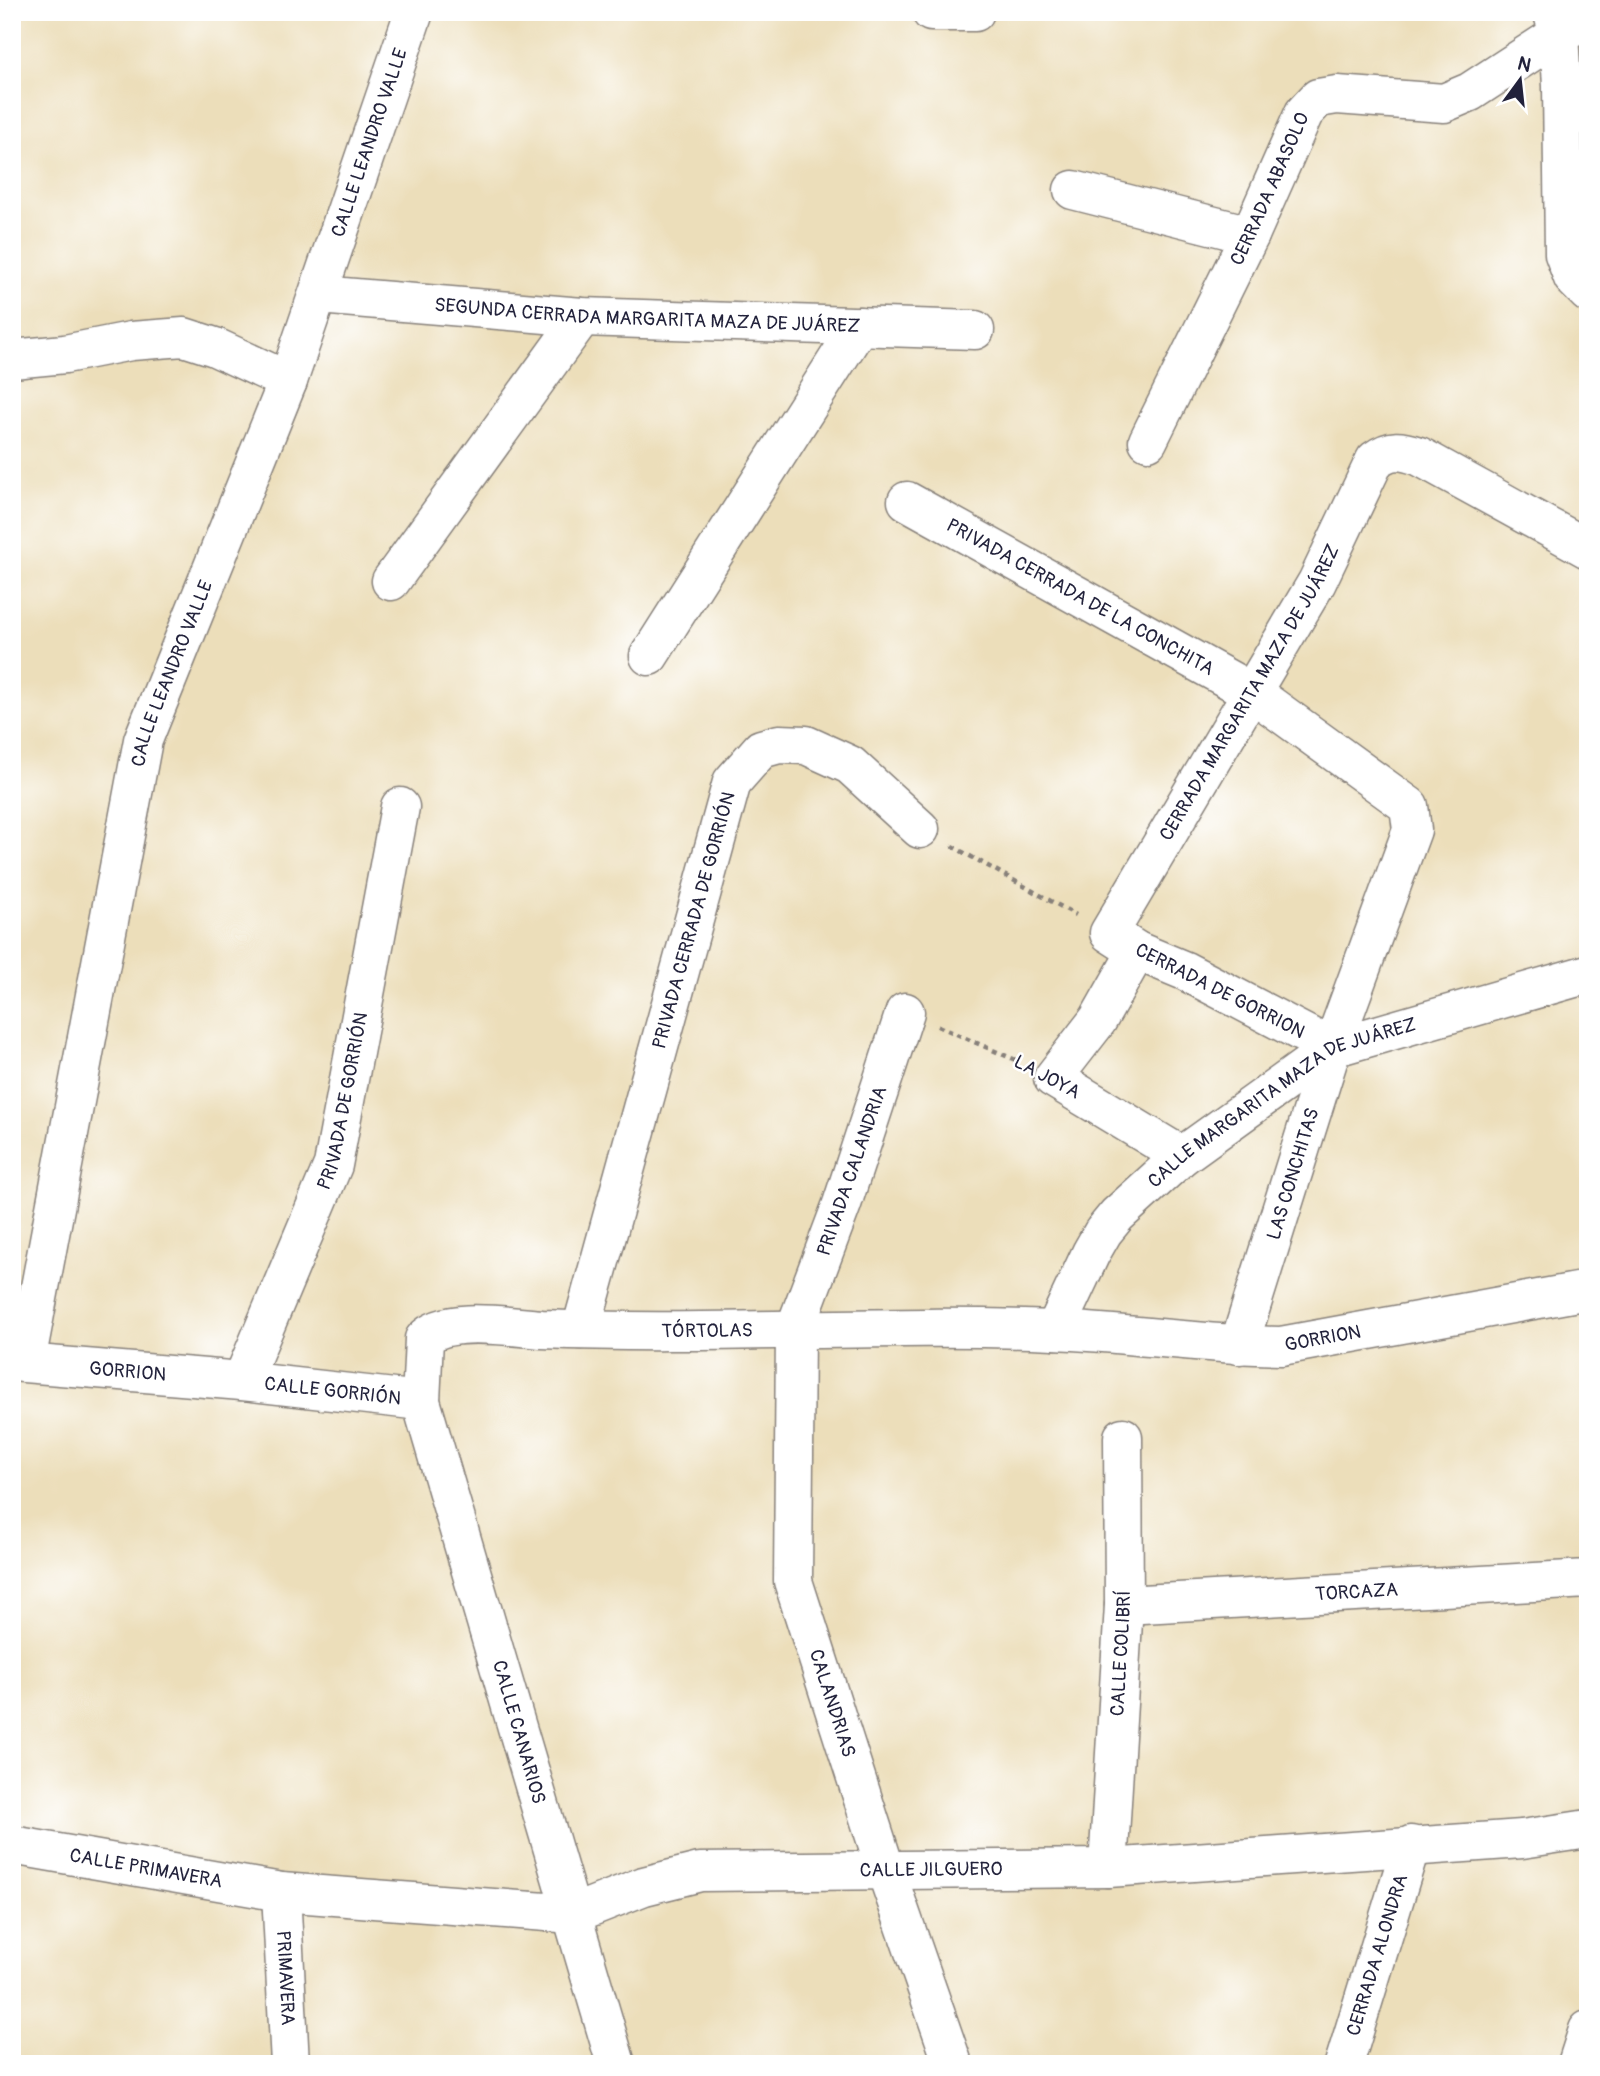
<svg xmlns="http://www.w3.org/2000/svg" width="1600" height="2076" viewBox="0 0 1600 2076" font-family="Pangolin,sans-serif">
  <rect width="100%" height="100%" fill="#fff"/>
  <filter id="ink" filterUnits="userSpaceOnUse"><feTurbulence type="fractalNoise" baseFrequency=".0143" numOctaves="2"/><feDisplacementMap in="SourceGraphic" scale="14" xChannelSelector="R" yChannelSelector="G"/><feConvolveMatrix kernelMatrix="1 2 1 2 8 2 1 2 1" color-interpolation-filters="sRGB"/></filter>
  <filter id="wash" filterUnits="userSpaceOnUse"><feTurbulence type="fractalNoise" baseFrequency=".00686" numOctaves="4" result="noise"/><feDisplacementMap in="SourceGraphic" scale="28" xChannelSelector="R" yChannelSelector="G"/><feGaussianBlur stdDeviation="1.57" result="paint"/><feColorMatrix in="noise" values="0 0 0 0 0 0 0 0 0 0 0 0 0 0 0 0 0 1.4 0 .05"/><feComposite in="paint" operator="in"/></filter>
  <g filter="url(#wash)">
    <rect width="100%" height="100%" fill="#ecdeba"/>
  </g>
  <g filter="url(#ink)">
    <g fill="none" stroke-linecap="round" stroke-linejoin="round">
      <g stroke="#87807a" stroke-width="41">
        <g id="minor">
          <path d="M931 12H975"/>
          <path d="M1553 14 1559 34 1562 86 1564 254 1573 278 1588 293"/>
          <path d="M1073 190 1250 235"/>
          <path id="s1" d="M319 295 582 317 975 330"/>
          <path d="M12 359 65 354 131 341 184 337 215 347 288 381"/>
          <path id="s2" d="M1148 441 1250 235 1304 113 1318 98 1337 95 1444 103 1470 92 1559 34 1588 21"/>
          <path id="s3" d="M907 501 1253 693 1409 806 1412 830 1332 1048 1239 1345"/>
          <path d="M391 581 582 317"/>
          <path d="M649 656 859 326"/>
          <path d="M1137 951 1098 1020 1053 1078 1182 1156"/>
          <path id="s4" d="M905 1012 842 1204 795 1329 793 1581 886 1871 953 2064"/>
          <path id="s5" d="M1332 1048 1185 971 1137 951 1109 933 1317 582 1375 460C1391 448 1401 450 1419 456L1588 549"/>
          <path id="s6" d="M581 1330 732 782 761 749 779 744 806 745 850 765 920 829"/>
          <path id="s7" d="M1055 1330 1091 1253 1103 1232 1117 1215 1182 1156 1332 1048 1588 974"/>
          <path id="s8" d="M12 1362 242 1381 421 1401"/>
          <path id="s9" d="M26 1362 143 740 288 381 414 12"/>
          <path id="s10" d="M242 1381 333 1165 400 807"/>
          <path id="s11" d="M1124 1605 1588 1579"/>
          <path id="s12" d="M12 1845 281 1892 573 1914 644 1886 700 1872 1108 1868 1522 1839 1588 1829"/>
          <path id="s13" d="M1108 1868 1124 1605 1123 1437"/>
          <path id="s14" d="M281 1892 290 2064"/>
          <path id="s15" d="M616 2064 421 1401 424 1339C445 1315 512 1327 542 1329 712 1336 884 1323 1054 1330 1130 1333 1205 1345 1281 1346L1588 1290"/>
          <path id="s16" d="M1344 2064 1411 1845"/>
          <path d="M1577 2064 1588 2030"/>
        </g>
      </g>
      <g stroke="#87807a" stroke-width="4.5" stroke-dasharray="5 5" stroke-linecap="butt">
        <path d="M952 846 1076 915"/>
        <path d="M938 1026 1020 1062"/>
      </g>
      <use href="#minor" stroke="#fff" stroke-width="38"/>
    </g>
  </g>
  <g text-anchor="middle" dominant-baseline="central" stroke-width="5" stroke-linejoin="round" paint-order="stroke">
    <g font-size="19" fill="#22223b" stroke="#fff">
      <text stroke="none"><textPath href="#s9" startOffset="1272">CALLE LEANDRO VALLE</textPath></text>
      <text stroke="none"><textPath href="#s2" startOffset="280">CERRADA ABASOLO</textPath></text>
      <text stroke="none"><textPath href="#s1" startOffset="329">SEGUNDA CERRADA MARGARITA MAZA DE JUÁREZ</textPath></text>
      <text stroke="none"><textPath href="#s3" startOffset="198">PRIVADA CERRADA DE LA CONCHITA</textPath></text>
      <text stroke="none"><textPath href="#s9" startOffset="705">CALLE LEANDRO VALLE</textPath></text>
      <text stroke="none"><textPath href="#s5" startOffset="530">CERRADA MARGARITA MAZA DE JUÁREZ</textPath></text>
      <text stroke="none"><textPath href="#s6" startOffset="425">PRIVADA CERRADA DE GORRIÓN</textPath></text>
      <text transform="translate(1220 991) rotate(27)">CERRADA DE GORRION</text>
      <text transform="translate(1047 1077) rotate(28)">LA JOYA</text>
      <text stroke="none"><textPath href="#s10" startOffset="299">PRIVADA DE GORRIÓN</textPath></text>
      <text stroke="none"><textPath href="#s7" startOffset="334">CALLE MARGARITA MAZA DE JUÁREZ</textPath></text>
      <text transform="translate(852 1171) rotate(-71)">PRIVADA CALANDRIA</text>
      <text transform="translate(1293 1174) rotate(-73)">LAS CONCHITAS</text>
      <text stroke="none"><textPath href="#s15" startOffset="1040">TÓRTOLAS</textPath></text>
      <text stroke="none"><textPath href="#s15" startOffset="1657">GORRION</textPath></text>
      <text stroke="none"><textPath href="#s8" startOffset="116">GORRION</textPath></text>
      <text stroke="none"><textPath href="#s8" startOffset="322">CALLE GORRIÓN</textPath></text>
      <text stroke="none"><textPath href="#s11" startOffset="233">TORCAZA</textPath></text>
      <text stroke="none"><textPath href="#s13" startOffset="215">CALLE COLIBRÍ</textPath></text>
      <text stroke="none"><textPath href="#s4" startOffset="716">CALANDRIAS</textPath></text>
      <text transform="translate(519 1732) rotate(74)">CALLE CANARIOS</text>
      <text stroke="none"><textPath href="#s12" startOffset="136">CALLE PRIMAVERA</textPath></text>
      <text stroke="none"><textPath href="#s12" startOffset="931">CALLE JILGUERO</textPath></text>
      <text stroke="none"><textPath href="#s16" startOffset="114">CERRADA ALONDRA</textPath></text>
      <text stroke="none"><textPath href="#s14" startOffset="86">PRIMAVERA</textPath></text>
    </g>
  </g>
  <rect width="1600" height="2076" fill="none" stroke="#fff" stroke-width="42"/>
  <g transform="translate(1520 80) rotate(15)" stroke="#ffffff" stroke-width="5" paint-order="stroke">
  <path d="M0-5L12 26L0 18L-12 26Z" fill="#22223b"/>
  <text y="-10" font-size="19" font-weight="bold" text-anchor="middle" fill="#22223b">N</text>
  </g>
</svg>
